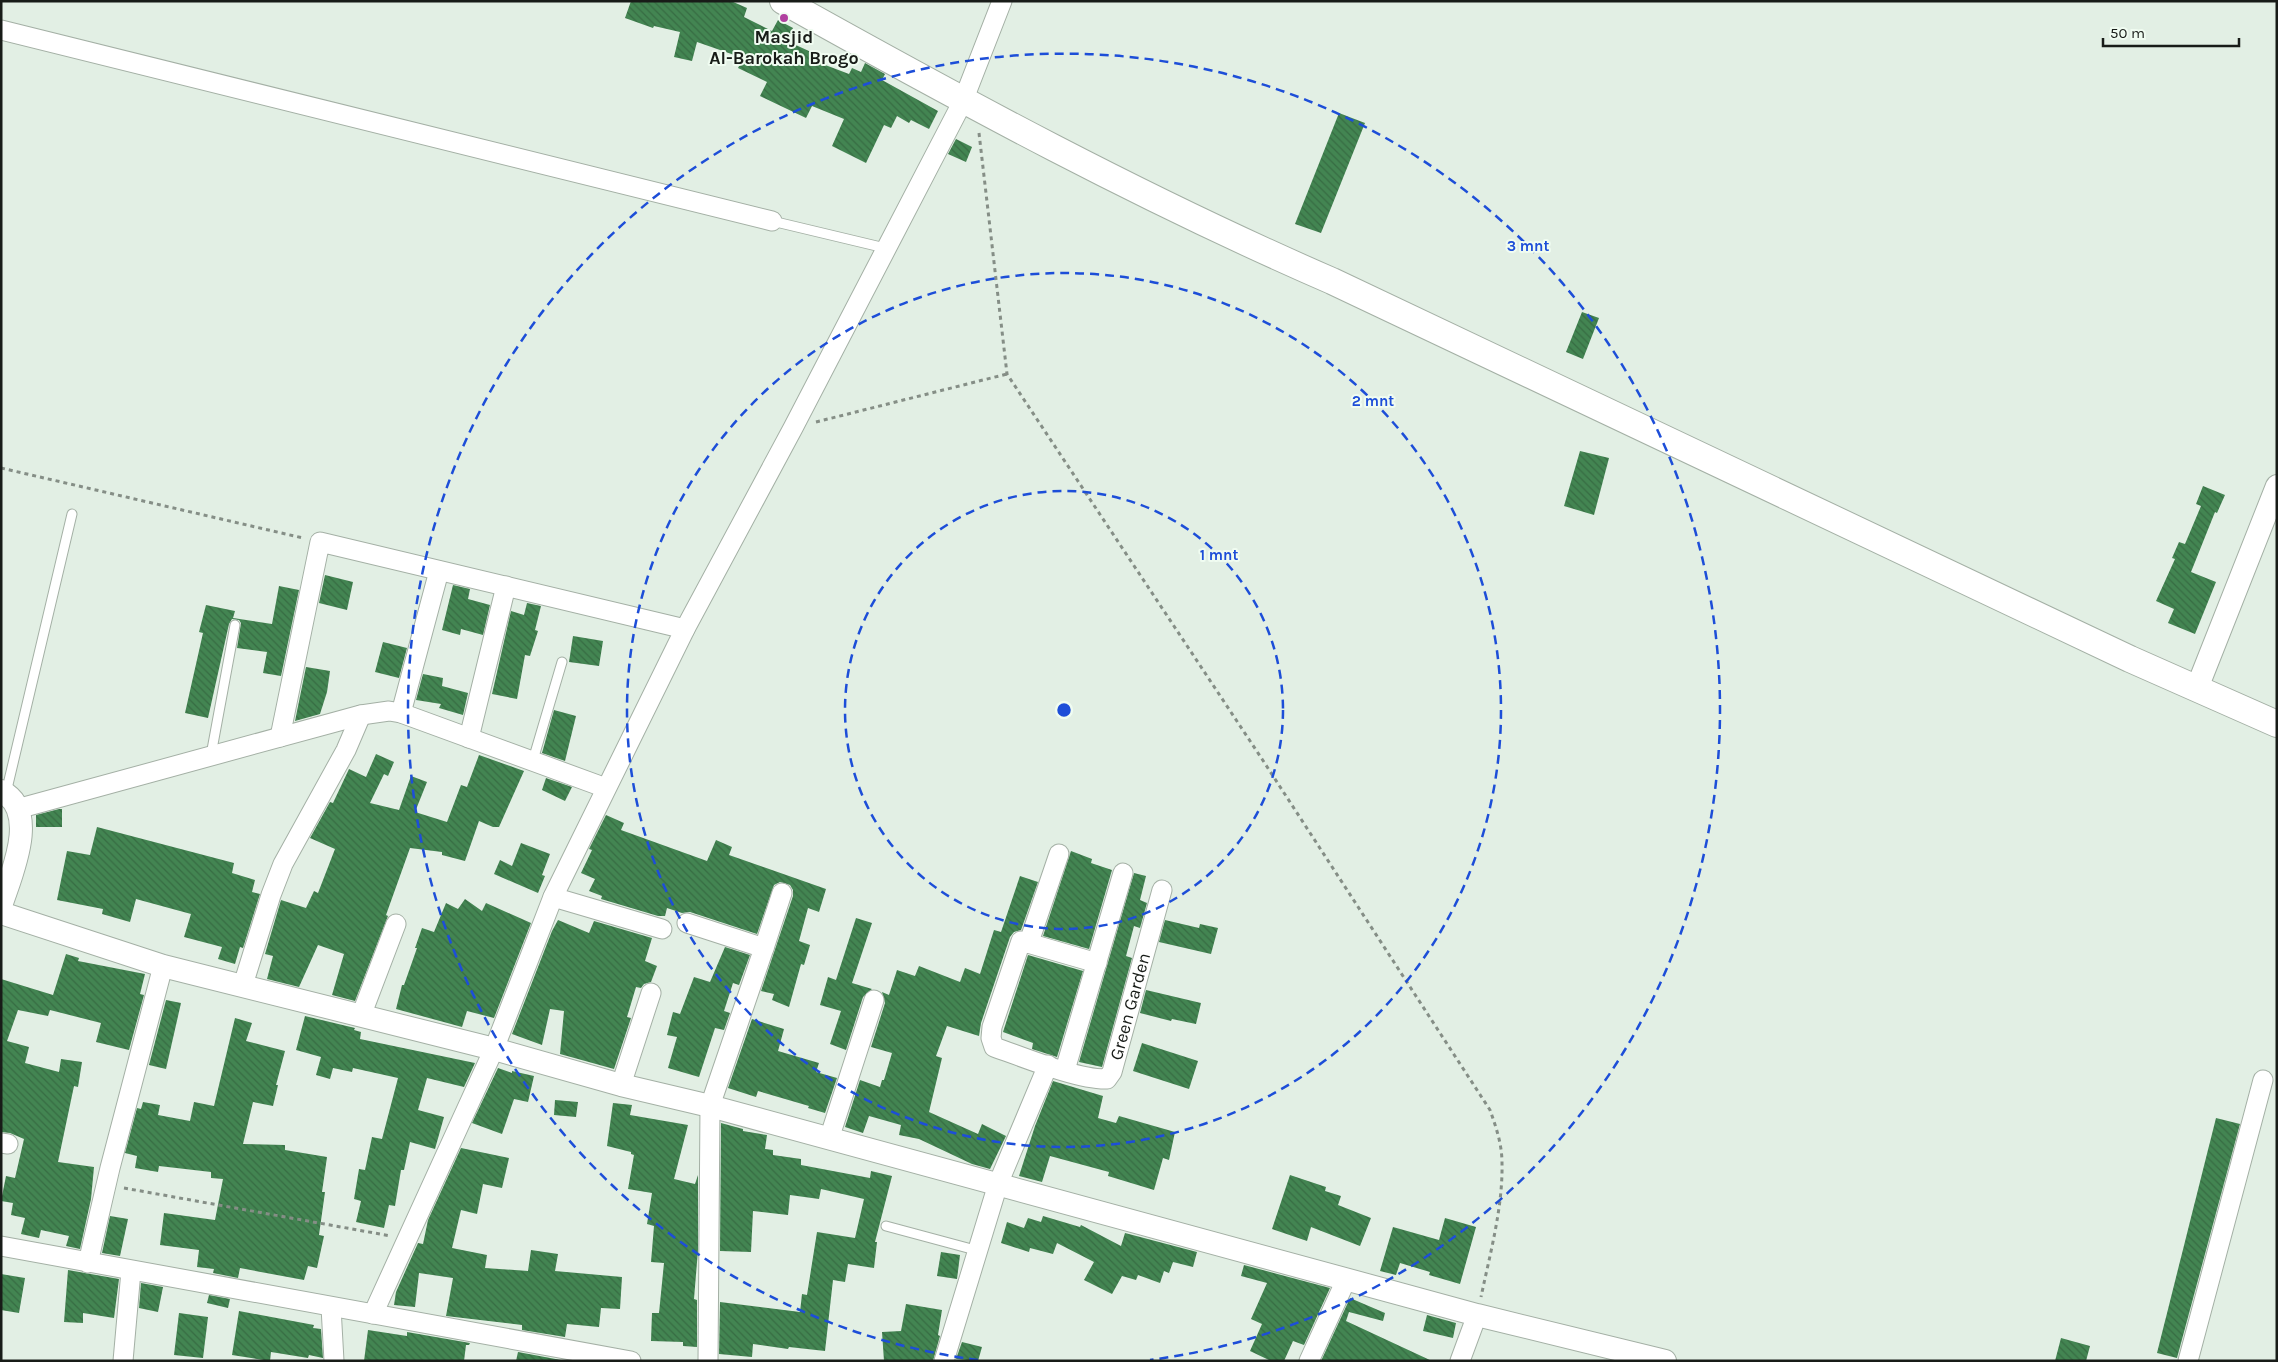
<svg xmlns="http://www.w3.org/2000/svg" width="2278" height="1362" viewBox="0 0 2278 1362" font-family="Karla,sans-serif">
  <defs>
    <pattern id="building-back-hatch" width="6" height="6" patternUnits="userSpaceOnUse" patternTransform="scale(1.25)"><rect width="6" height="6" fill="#438552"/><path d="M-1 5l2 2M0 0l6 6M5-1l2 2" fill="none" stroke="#376c43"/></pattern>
  </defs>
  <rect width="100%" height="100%" fill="#e2efe4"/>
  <g fill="url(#building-back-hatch)">
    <path d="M631 1H731L747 8 744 17 772 31 778 20 793 28 787 41 822 57 820 63 849 74 852 68 861 72 865 63 885 74 882 80 938 111 929 129 911 120 909 123 897 116 891 128 884 125 866 163 832 146 844 119 812 106 806 118 760 96 767 82 738 68 743 58 697 42 692 61 674 57 680 32 654 26 653 28 625 18Z"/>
    <path d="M1339 113 1365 123 1321 233 1295 224Z"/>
    <path d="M956 139 972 147 966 162 948 154Z"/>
    <path d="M1582 312 1599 318 1583 359 1566 352Z"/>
    <path d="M1580 451 1609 458 1594 515 1564 506Z"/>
    <path d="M2203 486 2225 495 2217 513 2215 512 2191 572 2216 582 2195 634 2168 623 2174 609 2156 601 2175 559 2172 558 2179 542 2185 544 2201 506 2196 504Z"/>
    <path d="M325 575 353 582 347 610 319 603Z"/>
    <path d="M453 585 470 589 468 599 490 605 483 635 461 629 460 635 442 630Z"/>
    <path d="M279 586 299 590 281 676 263 673 267 652 237 648 241 623 239 620 232 619 229 624 208 718 185 713 203 633 199 632 206 605 235 611 233 618 272 624Z"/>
    <path d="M527 603 541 606 535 630 538 631 530 656 525 655 517 699 492 694 511 611 524 615Z"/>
    <path d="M573 636 603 641 599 666 569 662Z"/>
    <path d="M383 642 407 648 399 678 375 672Z"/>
    <path d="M306 667 330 671 327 692 320 714 295 721Z"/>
    <path d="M423 674 443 678 442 686 468 693 463 715 439 708 441 704 416 700Z"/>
    <path d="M554 710 576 716 565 761 542 753Z"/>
    <path d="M376 754 394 762 388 776 384 774 370 803 399 810 411 776 427 782 415 812 447 822 461 785 467 787 479 755 524 771 499 827H493L479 821 465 861 442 855V852L410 848 386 915 388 916 355 1001 332 995 344 954 318 945 299 987 267 979 273 956 265 954 281 900 306 908 314 891 318 893 335 849 310 838 330 802 333 803 349 769 366 777Z"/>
    <path d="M546 778 572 787 565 801 542 790Z"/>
    <path d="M59 809H62V827H36V815Z"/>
    <path d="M606 815 624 823 621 830 707 861 716 840 732 847 729 855 826 889 819 912 808 908 799 941 810 945 804 965 801 964 789 1007 772 1000 774 994 761 991 793 896V890L790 885 780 882 774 885 757 934 690 912 682 913 667 908 665 916H658L601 899 602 896 589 891 595 879 581 873 592 850 589 849Z"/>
    <path d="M97 827 234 863 232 873 255 880 252 892 260 894 243 948 240 947 235 964 218 959 222 947 184 937 191 914 136 899 130 922 102 914 103 909 57 900 67 851 90 855Z"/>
    <path d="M521 843 550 854 542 875 545 876 538 893 494 874 500 860 512 866Z"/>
    <path d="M1071 851 1092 859 1091 863 1112 870 1089 949 1043 936Z"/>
    <path d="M1134 873 1146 876 1140 900 1147 903 1140 928 1134 926 1126 956 1132 958 1102 1067 1079 1062Z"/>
    <path d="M1020 876 1038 882 1021 930 1014 932 1010 937 981 1023 979 1036 947 1026 936 1056 942 1058 929 1112 978 1134 982 1124 1006 1136 990 1169 972 1164 919 1139 899 1135 901 1125 869 1116 863 1133 845 1127 860 1080 880 1087 882 1080H884L892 1053 871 1047 885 1003 882 992 889 995 897 970 915 976 919 966 960 982 965 968 980 974 994 930 1001 932Z"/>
    <path d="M465 899 482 911 486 903 531 923 494 1018 467 1011 462 1027 396 1009 402 985H404L417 948H415L422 928 434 932 446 903 458 909Z"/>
    <path d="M856 918 872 923 852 983 872 989 863 997 846 1050 830 1044 841 1011 820 1005 828 977 836 980Z"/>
    <path d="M558 920 589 933 594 921 652 938 645 961 657 966 651 982 644 984 641 988 636 987 627 1017 631 1018 614 1069 560 1054 564 1011 550 1009 542 1045 512 1034 552 931Z"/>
    <path d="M1165 920 1199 928 1200 924 1218 928 1211 954 1159 942Z"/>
    <path d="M725 947 750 955 739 985 733 983 724 1011 730 1013 724 1030 715 1028 699 1077 668 1068 677 1037 667 1035 673 1012 680 1014 694 977 710 982Z"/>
    <path d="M66 954 79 958 78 961 145 974 140 994 144 995 129 1050 96 1042 101 1023 50 1010 48 1016 18 1010 7 1041 29 1047 25 1063 59 1072 61 1059 82 1062 78 1087 74 1086 58 1162 94 1167 91 1199 80 1249 66 1246 69 1236 41 1230 39 1238 21 1234 25 1218 11 1215 13 1203 1 1201 6 1176 15 1178 24 1139 10 1133 1 1132V979L53 995Z"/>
    <path d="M1028 955 1083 971 1057 1057 1032 1049 1033 1043 1003 1032Z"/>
    <path d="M1146 990 1201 1003 1196 1024 1172 1019 1171 1021 1140 1013Z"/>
    <path d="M166 1000 181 1003 166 1069 149 1065Z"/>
    <path d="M305 1016 355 1028 354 1030 361 1032 360 1039 475 1063 464 1087 427 1078 418 1110 444 1117 435 1149 410 1142 404 1170H401L395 1206 389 1205 384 1228 356 1222 361 1201 354 1199 359 1169 365 1170 372 1137 382 1139 398 1078 353 1068 352 1072 333 1068 330 1079 316 1075 321 1057 296 1050Z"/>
    <path d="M235 1018 252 1023 246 1041 285 1051 276 1085H278L273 1106 253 1102 243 1144 285 1145V1150L327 1157 322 1192H325L319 1235 324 1236 317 1268 308 1266 304 1280 240 1268 238 1278 213 1273 214 1269 197 1267 199 1250 160 1245 164 1213 215 1220 223 1179 211 1178V1172L159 1166 158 1172 135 1168 137 1156 125 1153 137 1108 141 1109 143 1102 160 1105 158 1115 190 1121 194 1102 214 1106Z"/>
    <path d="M752 1019 784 1029 778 1051 819 1063 816 1072 837 1078 825 1113 808 1108 809 1106 758 1091 756 1097 728 1088Z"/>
    <path d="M1142 1043 1198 1061 1189 1089 1133 1071Z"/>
    <path d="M498 1068 512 1073V1071L534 1076 528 1102 514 1099 502 1134 472 1123Z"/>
    <path d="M1053 1081 1103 1096 1098 1118 1116 1123 1119 1116 1175 1132 1169 1160 1163 1158 1154 1190 1108 1176 1109 1172 1050 1156 1042 1182 1019 1176 1035 1126Z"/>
    <path d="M555 1100 578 1102 576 1117 554 1115Z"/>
    <path d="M613 1103 632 1105 630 1115 688 1125 674 1179 695 1184 698 1175V1250L694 1299 697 1300V1347L683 1346V1342L651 1341 652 1313H659L664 1263 651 1262 654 1226 647 1224 652 1193 628 1189 634 1155 631 1154V1152L607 1146Z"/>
    <path d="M2216 1118 2240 1124 2177 1358 2157 1353Z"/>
    <path d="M721 1123 743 1129V1131L767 1135 765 1149 773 1150V1155L801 1159V1165L870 1178 871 1171 892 1176 875 1242H877L874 1268 848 1264 845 1282 833 1280 825 1351 789 1347 788 1349 753 1344 752 1357 719 1354 720 1302 800 1312 802 1294 807 1295 817 1232 855 1238 864 1199 821 1189 819 1199 790 1195 788 1215 753 1211 751 1252 720 1251Z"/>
    <path d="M461 1148 509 1158 502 1188 483 1184 477 1214 461 1210 452 1248 487 1255 485 1268 528 1271 531 1250 558 1254 555 1271 622 1277 620 1309 601 1308 599 1327 567 1324 565 1337 522 1330V1325L446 1316 453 1278 419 1273 415 1307 394 1305 396 1292 418 1243 423 1244 428 1220Z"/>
    <path d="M1290 1175 1326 1187 1325 1191 1341 1196 1338 1205 1371 1218 1360 1246 1311 1227 1307 1241 1272 1229Z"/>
    <path d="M110 1216 128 1219 120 1256 102 1253Z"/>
    <path d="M1043 1216 1080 1227 1081 1225 1121 1246 1125 1233 1197 1252 1193 1267 1173 1262 1169 1273 1164 1271 1160 1283 1138 1275 1136 1280 1122 1276 1112 1294 1084 1280 1094 1262 1057 1243 1053 1254 1030 1248 1029 1252 1001 1243 1007 1222 1024 1228 1028 1218 1041 1222Z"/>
    <path d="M1445 1218 1476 1227 1460 1284 1429 1275 1430 1272 1400 1263 1396 1275 1380 1271 1393 1227 1439 1240Z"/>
    <path d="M941 1252 960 1255 957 1279 937 1276Z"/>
    <path d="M1244 1265 1330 1288 1304 1345 1293 1341 1284 1361H1271L1250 1351 1262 1324 1251 1319 1267 1283 1241 1276Z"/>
    <path d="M68 1270 119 1279 114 1318 83 1313V1323L64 1322Z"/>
    <path d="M1 1274 25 1278 19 1313 1 1310Z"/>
    <path d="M141 1283 163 1287 158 1312 139 1308Z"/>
    <path d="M209 1295 230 1299 228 1308 207 1303Z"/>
    <path d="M1350 1298 1385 1313 1383 1321 1349 1312 1346 1321 1432 1361H1321Z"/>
    <path d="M906 1304 942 1310 938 1335 940 1336 933 1361H884L882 1332 901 1331Z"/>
    <path d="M239 1311 314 1325 313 1328 321 1329 323 1358 309 1355 308 1358 271 1352 270 1361 232 1355Z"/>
    <path d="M179 1313 208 1317 203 1358 174 1355Z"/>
    <path d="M1427 1315 1456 1323 1453 1338 1423 1331Z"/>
    <path d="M368 1330 407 1336V1332L470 1343 469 1345H466L464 1361H364Z"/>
    <path d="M2061 1338 2090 1346 2086 1361H2055Z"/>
    <path d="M962 1342 982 1347 978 1361 956 1359Z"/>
    <path d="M518 1352 561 1360V1361H516Z"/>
  </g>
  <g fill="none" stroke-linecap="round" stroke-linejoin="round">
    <g stroke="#a4b0a5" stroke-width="11">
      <g id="service">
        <path d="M772 221 885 248"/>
        <path d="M211 755 235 625"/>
        <path d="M533 760 562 662"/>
        <path d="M6 793 72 514"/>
        <path d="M886 1226 979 1251"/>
      </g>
    </g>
    <g stroke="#a4b0a5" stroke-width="21">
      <g id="minor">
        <path d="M1 30 772 221"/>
        <path d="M401 713 606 788"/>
        <path d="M280 737 320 542 685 629"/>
        <path d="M469 738 506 586"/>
        <path d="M17 809 361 715 389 711 401 713 439 571"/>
        <path d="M553 897 662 929"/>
        <path d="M687 923 764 948 710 1106 708 1361"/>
        <path d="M1029 942 1059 854"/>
        <path d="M764 948 782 893"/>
        <path id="s1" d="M1097 963 1021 941 992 1027 991 1038 994 1047C1023 1057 1078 1080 1107 1079L1112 1072 1162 890"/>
        <path d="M243 985 271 895 283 864 346 750 361 715"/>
        <path d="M361 1016 396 924"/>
        <path d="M1065 1070 1123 873"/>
        <path d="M621 1085 651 993"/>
        <path d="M829 1139 874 1000"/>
        <path d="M1 1143 8 1144"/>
        <path d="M1 1246 631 1361"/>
        <path d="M88 1263 110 1168 163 966"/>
        <path d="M331 1307 334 1361"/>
        <path d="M373 1314 494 1049 553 897 685 629 793 428 963 101 1002 1"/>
        <path d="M123 1361 131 1271"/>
        <path d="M944 1361 998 1184 1048 1065"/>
        <path d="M1309 1361 1346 1280"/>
        <path d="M1460 1361 1477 1315"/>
        <path d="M2188 1361 2263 1080"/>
      </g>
    </g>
    <g stroke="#a4b0a5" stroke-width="24">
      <g id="tertiary">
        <path d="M2197 688 2277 486"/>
        <path d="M1 791C41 811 10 877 1 906"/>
        <path d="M1 913 163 966 494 1049 621 1085 710 1106 1477 1315 1665 1361"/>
      </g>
    </g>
    <g stroke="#a4b0a5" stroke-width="28">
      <path id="secondary" d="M783 1C962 101 1143 199 1332 281L2130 659 2277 724"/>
    </g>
    <g stroke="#858e86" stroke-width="3" stroke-dasharray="4 4" stroke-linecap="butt">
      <path d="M979 133 1007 374 1262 759 1490 1110C1496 1127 1502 1144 1502 1163 1503 1207 1490 1254 1481 1297"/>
      <path d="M816 422 1007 374"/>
      <path d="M1 468 303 538"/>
      <path d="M124 1188 391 1236"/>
    </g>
    <use href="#service" stroke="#fff" stroke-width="9"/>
    <use href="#minor" stroke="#fff" stroke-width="19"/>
    <use href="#tertiary" stroke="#fff" stroke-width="22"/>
    <use href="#secondary" stroke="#fff" stroke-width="26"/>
  </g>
  <g fill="none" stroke="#1d4ed8" stroke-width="2.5" stroke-dasharray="9 6">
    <circle cx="1064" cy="710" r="219"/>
    <circle cx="1064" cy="710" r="437"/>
    <path d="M978 1360A656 656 0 1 1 1150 1360"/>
  </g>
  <circle fill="#b0419f" stroke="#f0fcf1" stroke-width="2" cx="784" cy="18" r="5"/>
  <g text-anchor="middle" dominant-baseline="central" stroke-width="4" stroke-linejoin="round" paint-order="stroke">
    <g font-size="18" font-weight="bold" fill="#181c18" stroke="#f0fcf1">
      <text x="784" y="37">Masjid<tspan x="784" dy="21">Al-Barokah Brogo</tspan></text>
    </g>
    <g font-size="18" fill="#181c18" stroke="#f0fcf1">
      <text stroke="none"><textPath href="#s1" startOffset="385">Green Garden</textPath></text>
    </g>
  </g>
  <circle cx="1064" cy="710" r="8" fill="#1d4ed8" stroke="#f0fcf1" stroke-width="2.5"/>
  <g font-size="15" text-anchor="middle" font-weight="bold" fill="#1d4ed8" stroke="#f0fcf1" stroke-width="4" stroke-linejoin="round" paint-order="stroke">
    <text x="1528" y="251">3 mnt</text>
    <text x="1373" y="406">2 mnt</text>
    <text x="1219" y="560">1 mnt</text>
  </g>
  <rect width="2278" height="1362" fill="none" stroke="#181c18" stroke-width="5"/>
  <path d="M2103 38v8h136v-8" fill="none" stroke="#181c18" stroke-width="2.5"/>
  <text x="2110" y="38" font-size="15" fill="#181c18" stroke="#f0fcf1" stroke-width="4" paint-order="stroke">50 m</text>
</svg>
